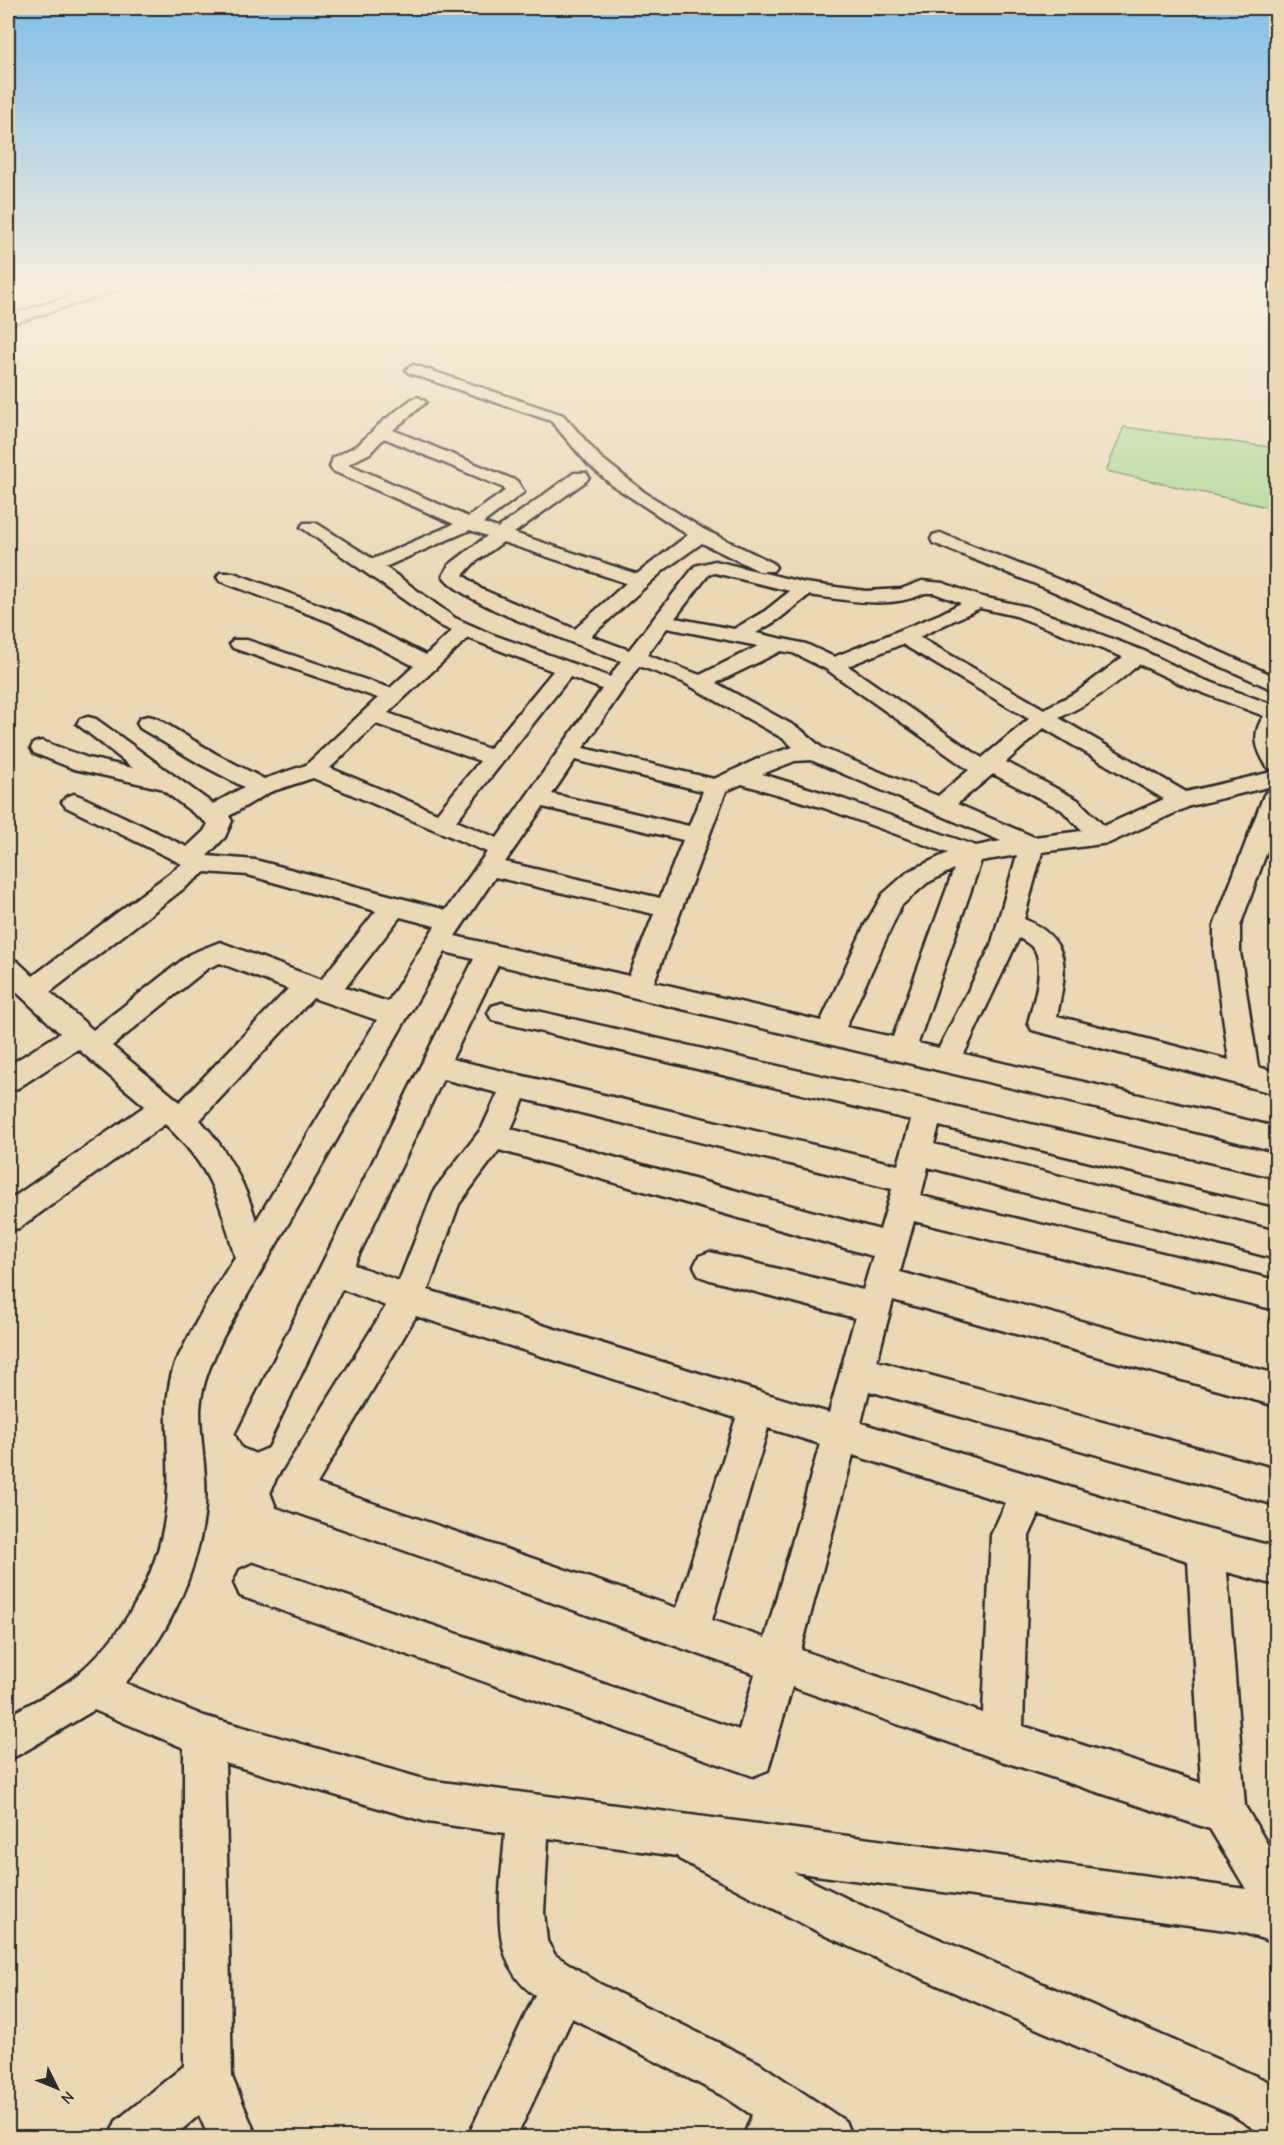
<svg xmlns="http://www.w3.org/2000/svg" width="1284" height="2145" viewBox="0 0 1284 2145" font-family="'Comic Neue',sans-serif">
  <rect width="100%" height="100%" fill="#ebd9b6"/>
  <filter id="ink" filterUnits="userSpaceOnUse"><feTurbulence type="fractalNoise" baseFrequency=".0167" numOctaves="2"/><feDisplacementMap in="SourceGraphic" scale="12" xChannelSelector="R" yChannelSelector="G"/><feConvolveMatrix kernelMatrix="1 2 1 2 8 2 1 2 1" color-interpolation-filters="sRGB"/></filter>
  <g filter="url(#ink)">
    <g fill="#acd795" stroke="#6c8160" stroke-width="1.5">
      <path d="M274 283H294L304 288 259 303 241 295Z"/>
      <path d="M1124 427 1276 448V509L1106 471Z"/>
    </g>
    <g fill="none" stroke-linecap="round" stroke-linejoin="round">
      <g stroke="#2b2b2b" stroke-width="5">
        <g id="street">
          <path d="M112 283H133L131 286 8 325V316Z"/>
          <path d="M414 365 563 415 600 457 644 492 703 529 773 563 776 567 773 571H759L702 543 664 570 591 636 629 650 695 566 715 561 805 583 866 591 901 589 922 581 943 583 982 597 1028 607 1144 651 1199 678 1276 706V770L1268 768C1256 750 1251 734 1264 716L1185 686 1139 664C1114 687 1090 703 1059 718L1186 792 1276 771V785L1190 806 1109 843 1042 852 1024 919C1074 941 1066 971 1057 1016L1229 1060 1214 952V926L1264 795 1268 790 1276 788V826L1240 926V952L1258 1067 1276 1072V1094L1032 1030 1028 1023C1033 1003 1045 970 1035 950 1031 945 1025 941 1019 938L964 1054 1276 1127V1151L498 965 452 1059 898 1165 911 1120 492 1020 488 1013 492 1006 502 1003 1276 1180V1206L939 1126 934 1144 1276 1231V1259L928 1167 921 1196 1276 1280V1310L914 1221 900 1272 1276 1374V1406L893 1300 877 1361 1276 1469V1505L869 1391 861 1423 1206 1529 1276 1547V1585L1227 1572 1245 1806 1276 1859V1943L1241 1932 793 1872 858 1904 1265 2080 1276 2088V2138L1259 2132 1231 2114 826 1936 679 1859 677 1856 548 1838 544 1912 547 1941 555 1955 600 1984 759 2063 845 2121 852 2138H743L752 2115 725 2097 572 2018 516 2138H467L535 1995C484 1962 502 1884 505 1833L427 1822 225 1763 232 2077 257 2138H209L199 2115 172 2138H109L116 2121 184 2066V1748L94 1710 22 1753 8 1760V1716C30 1703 58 1691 78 1674 133 1626 166 1559 168 1487 170 1449 162 1410 172 1373 174 1363 181 1353 185 1344 200 1314 217 1285 235 1257 218 1195 212 1169 165 1124L19 1228 8 1231V1201L145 1106 78 1049 18 1088 8 1091V1066L60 1033 8 984V958L17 961 33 976 182 864 66 807 62 802 66 797 74 794 82 797 187 847 204 831 208 824 160 788 74 769 34 753 31 748 34 743 42 741 88 758 133 768 77 724 80 719 88 717 96 719 213 804 244 787 200 764 140 728 137 723 140 718 148 716 156 718 216 754 264 779 306 765 378 698 233 648 230 644 233 640H247L390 688 414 666 330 622 220 581 217 577 220 573H234L344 614 426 655 452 631 441 626 301 527 304 523H316L373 559 454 524 333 471 330 467 333 458 358 445 382 422 412 399 418 397 426 402 393 430 517 481 524 492 483 523 498 528 574 473H586L589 477 586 481 514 533 637 574 688 535 612 485 588 464 551 421 409 373 406 370 409 367ZM384 438 504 488 505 491 468 517 348 464 370 453ZM470 530 487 536 449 565 443 576C462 603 568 640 603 655L621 661 610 677 491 634 455 618 385 567ZM503 542 626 583 575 629 481 589 463 575 474 563ZM715 573 790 591 765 611 734 629 675 618 709 574ZM925 593H934L961 603 940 614 834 657 806 644 756 633 779 619 809 595C847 600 889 610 925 593ZM980 608 1016 616 1123 657 1077 692 1044 709 919 637ZM667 628 758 646 700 675 647 655ZM468 638 553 671 489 749 388 713ZM902 644 1029 719 982 758 848 666ZM781 651 793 653 826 669 969 770 938 796 822 748 800 729 716 683ZM639 666 683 682 784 739 793 747 762 757 714 779 583 748ZM570 677 602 689 497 838 456 821ZM376 724 480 761 437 813 330 768ZM1044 728 1164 799 1104 826 1078 800 1006 762ZM575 760 703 791 689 826 552 794ZM811 760 1001 841 976 846 840 798 762 774 795 761ZM993 774 1062 810 1082 831 1034 837 957 804ZM313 778 487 852 446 910 255 860 207 856 225 837 232 821 229 816 270 792ZM742 784 824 808 948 853 909 871 883 894 865 925 821 1021 654 982 726 791ZM543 807 683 840 660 898 505 862ZM1017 855 991 946 939 1048 918 1043 981 861ZM954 869 893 1037 846 1027 901 906 927 883ZM205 872 248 875 376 911 321 980 220 942 190 954 93 1030 50 992ZM495 877 654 914 629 976 455 936ZM400 917 435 926 388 1002 345 988ZM445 952 474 959 237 1434 243 1446 255 1451 267 1446 342 1289 386 1306 278 1480 273 1493 278 1506 755 1674 739 1730 253 1564 240 1570 234 1583 240 1596 753 1776 768 1770 792 1687 1002 1761 1210 1829 1246 1889 427 1780 204 1716 125 1683C167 1639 196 1576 204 1516 209 1481 200 1445 200 1411 201 1384 212 1361 223 1337ZM220 963 288 989 180 1102 112 1046 208 968ZM313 998 377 1020 256 1221C245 1182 227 1150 200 1120ZM443 1079 498 1093 482 1128 435 1189 399 1281 354 1265ZM524 1099 892 1189 880 1230 511 1129ZM499 1150 873 1256 863 1290 710 1252 699 1256 694 1266 699 1276 710 1280 855 1318 829 1413 428 1290 459 1204ZM416 1316 736 1418 677 1608 317 1484ZM768 1428 820 1444 765 1638 712 1620ZM853 1455 1006 1503 991 1535 983 1713 801 1650ZM1039 1514 1188 1561 1201 1783 1023 1726 1029 1536Z"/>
          <path d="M940 533 1062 581 1276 677V691L1048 589 933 543 931 539 933 535Z"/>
        </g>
      </g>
      <use href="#street" fill="#ebd9b6" fill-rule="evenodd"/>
    </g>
  </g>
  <linearGradient id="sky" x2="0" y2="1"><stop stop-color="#82bfe9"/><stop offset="0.49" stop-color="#f6eede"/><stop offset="1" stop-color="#f6eede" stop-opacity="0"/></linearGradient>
  <rect width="1284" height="583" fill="url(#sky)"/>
  <rect width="1284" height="2145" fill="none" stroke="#ebd9b6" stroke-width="30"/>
  <rect x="15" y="15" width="1254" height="2115" fill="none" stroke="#2b2b2b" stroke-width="2" filter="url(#ink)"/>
  <g transform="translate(57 2088) rotate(133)" stroke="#ebd9b6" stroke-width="4.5" paint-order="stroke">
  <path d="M0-4.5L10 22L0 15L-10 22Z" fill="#2b2b2b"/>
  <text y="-9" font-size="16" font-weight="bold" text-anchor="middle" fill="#2b2b2b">N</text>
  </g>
</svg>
